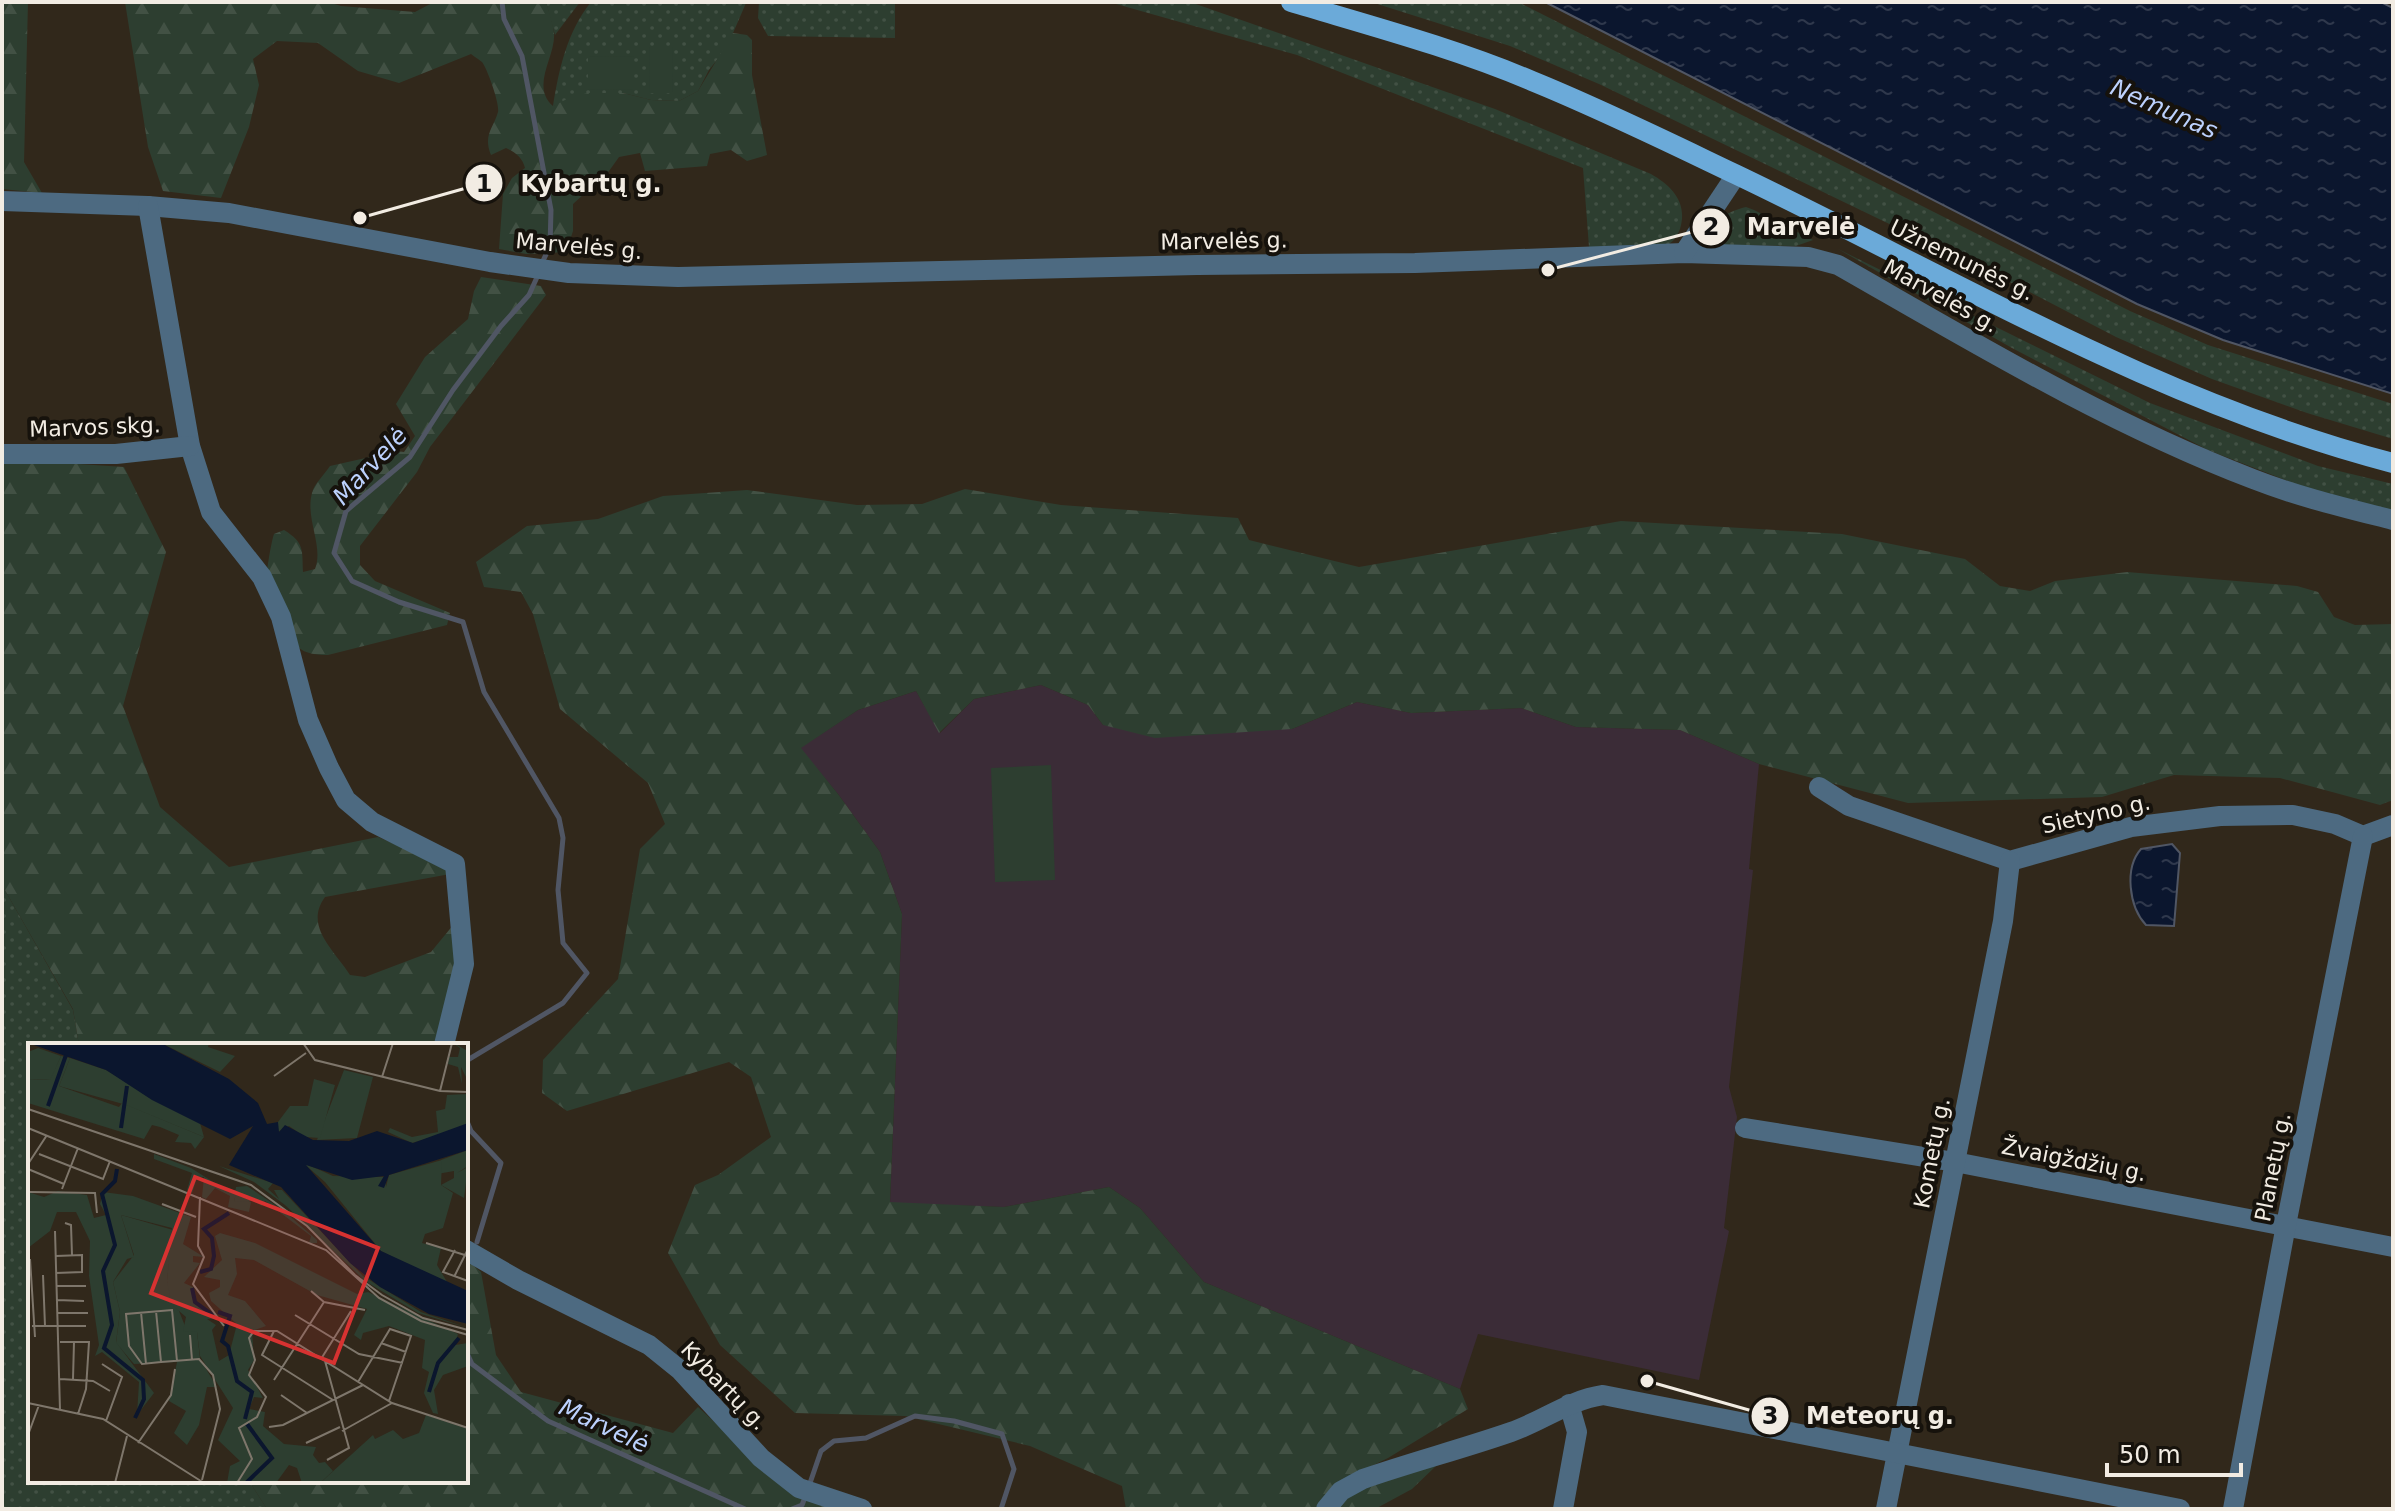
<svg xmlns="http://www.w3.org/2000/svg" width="2395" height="1511" viewBox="0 0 2395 1511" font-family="'DejaVu Sans',sans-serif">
  <defs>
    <pattern id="grass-dots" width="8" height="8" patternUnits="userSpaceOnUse" patternTransform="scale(2)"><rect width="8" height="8" fill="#2d3e30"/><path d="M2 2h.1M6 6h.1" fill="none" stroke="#425144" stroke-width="1.8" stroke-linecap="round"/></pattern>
    <pattern id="forest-firs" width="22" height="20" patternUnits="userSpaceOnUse" patternTransform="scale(2)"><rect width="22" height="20" fill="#2d3e30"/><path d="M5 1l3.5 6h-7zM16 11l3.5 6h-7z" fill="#425144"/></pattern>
    <pattern id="water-ripples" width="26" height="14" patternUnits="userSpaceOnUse" patternTransform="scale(2)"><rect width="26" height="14" fill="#0b162e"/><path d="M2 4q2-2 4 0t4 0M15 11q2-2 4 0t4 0" fill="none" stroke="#2f384c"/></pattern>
  </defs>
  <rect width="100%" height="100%" fill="#31281b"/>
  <path fill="#3b2c37" d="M1041 685 1088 705 1103 725 1292 729 1357 702 1411 713 1521 708 1576 727 1680 730 1759 764 1749 869 1753 870 1729 1087 1737 1117 1724 1228 1729 1231 1699 1380 1478 1334 1460 1389 1204 1282 1140 1208 1109 1187 1004 1207 890 1203 902 914 880 852 838 794 800 748 858 710 916 691 940 733 974 699Z"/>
  <g fill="url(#grass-dots)">
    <path d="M546 2H580L555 35Z"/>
    <path d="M591 2H745L746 3 727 47 709 70 698 91 679 101 651 100 623 93 553 106C559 69 567 32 591 2Z"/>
    <path d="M759 2H895V38L768 36 758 18Z"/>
    <path d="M1109 2H1190L1495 109 1651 174C1672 186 1688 203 1680 229 1677 236 1673 244 1664 246 1647 250 1608 247 1589 247L1583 168 1297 55Z"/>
    <path d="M1371 2H1518L2130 311 2208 345 2393 404V439L2307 413 2212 379 2116 337 2020 287 1599 84 1510 46Z"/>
    <path d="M1746 207 1754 210 1813 240 1796 246 1722 245 1714 237C1715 218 1729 211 1746 207Z"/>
    <path d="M1838 249 2150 403 2318 466 2393 484V513L2311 490 2208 450 2012 348Z"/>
    <path d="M2 885 73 1010 79 1045H30V1481H249L267 1509H2Z"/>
  </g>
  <g fill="url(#forest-firs)">
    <path d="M2 2H28L24 162 42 193 2 189Z"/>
    <path d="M125 2H328L341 6 415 12 434 2H546C549 12 553 23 554 33 556 56 530 86 553 106L573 96 589 93H623L651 100 679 101 698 91 733 33 747 35 752 40V75L767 155 747 161 731 150 710 154 707 166 645 171 640 153 619 157 609 171 573 204V231L566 252 526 254 499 249 503 194 512 178 525 168C523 158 515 152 506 148L491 155C483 135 493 129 498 112 500 104 487 68 482 62 481 61 472 55 471 54L399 83 358 71 318 43 277 41 253 59 259 85 249 127 221 198 163 191 148 147Z"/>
    <path d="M481 277 541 286 546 295 430 447 417 472 360 546V565L375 581 450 613 447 625 328 655C318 655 305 654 298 647 294 642 269 584 267 577 266 572 272 539 274 534L284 530C305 543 302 550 303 572L315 569C324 546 305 519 312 493 314 484 325 474 330 466L370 457 382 449 404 452 415 436 396 404 425 357 468 319 474 291Z"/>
    <path d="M2 459 124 467 166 552 123 706 160 807 229 867 378 837 445 866 450 874 325 897C304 926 333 949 350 975L365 977 431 952 454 924 458 958 435 1045 400 1041 398 1045H79L73 1009 2 885Z"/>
    <path d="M965 489 1061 505 1238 518 1249 540 1359 567 1621 521 1842 534 1965 559 2000 586 2030 591 2055 581 2127 572 2297 586 2318 592 2334 617 2355 625 2393 624V800L2380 805 2280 778 2174 775 2102 797 1908 803 1759 764 1680 730 1576 727 1521 708 1411 713 1357 702 1292 729 1155 738 1103 725 1088 705 1041 685 974 699 939 733 916 691 858 710 801 748 838 794 880 852 902 914 890 1202 1004 1207 1109 1187 1140 1208 1204 1282 1460 1389 1468 1409 1388 1458 1341 1481 1315 1509H1126L1122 1486 1030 1446 905 1416 795 1413 720 1345 668 1253 695 1185 718 1175 771 1137 751 1077 729 1062 567 1111 542 1093 543 1060 618 979 640 849 665 824 648 783 560 709 533 614 521 592 484 587 476 562 527 526 598 519 663 496 747 490 857 505 922 504Z"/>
    <path d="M466 1259 481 1272 496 1355 521 1392 673 1433 698 1407 780 1482 849 1509H267L249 1481H466Z"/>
    <path d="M1437 1465 1412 1489 1375 1509H1336C1361 1481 1402 1476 1437 1465Z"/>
  </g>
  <g fill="#2d3e30">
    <path d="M649 46H672L673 93H650Z"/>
    <path d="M634 56V89L588 90V57Z"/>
    <path d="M1051 765 1055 880 995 882 991 768Z"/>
  </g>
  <g fill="url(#water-ripples)" stroke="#505664" stroke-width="2">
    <path d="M1545 2H2381L2393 8V394L2223 340 2137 304Z"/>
    <path d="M2172 844 2180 853 2174 926 2146 925C2129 907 2124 868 2141 849Z"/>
  </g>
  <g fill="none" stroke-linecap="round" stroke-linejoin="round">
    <g stroke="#505664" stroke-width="5">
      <path d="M502 2 504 19 522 56 551 210 550 246 541 265"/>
      <path d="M466 1061 563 1003 587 973 563 943 558 890 563 838 559 818 484 692 463 622 399 602 352 581 334 553 346 511 410 457 453 390 501 326 529 295 538 275"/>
      <path d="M466 1119 471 1131 501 1163 477 1242"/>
      <path d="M466 1351 472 1364 548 1421 745 1509"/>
      <path d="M809 1486 821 1451 834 1441 866 1438 915 1416 954 1421 1002 1434 1014 1469 1001 1509"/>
      <path d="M792 1509 802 1505 806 1495"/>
    </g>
    <g stroke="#4d6a81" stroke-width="20">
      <path d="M2 201 148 206 229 213 490 262 569 273 678 277 1197 265 1415 263 1684 253 1808 257 1838 265C1973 342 2107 423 2253 479 2299 497 2346 508 2393 520"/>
      <path d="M148 206 190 446 211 512 262 577 281 617 308 720 329 768 346 800 372 822 455 864 464 964 444 1045"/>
      <path d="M1684 253 1736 175"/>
      <path d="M2 454H116L190 446"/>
      <path d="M1819 787 1849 806 2010 861 2131 827 2220 816 2293 815 2335 824 2363 836 2393 825"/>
      <path d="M1745 1128 1955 1162 2393 1247"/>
      <path d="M466 1250 518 1280 649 1345 680 1370 761 1458 799 1488 862 1509"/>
      <path d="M1563 1509 1577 1432 1569 1404"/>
      <path d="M1886 1509 2003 921 2010 861"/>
      <path d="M2233 1509 2286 1225 2363 836"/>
    </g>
    <path stroke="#4d6a81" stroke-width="20" d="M1326 1509 1341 1491 1363 1479C1412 1462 1462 1449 1511 1432 1543 1421 1569 1400 1603 1395L2180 1509"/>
    <path stroke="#6baad9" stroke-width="20" d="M1291 2C1371 26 1454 48 1532 81 1601 109 1668 142 1735 174 1951 277 2160 403 2393 463"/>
  </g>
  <g text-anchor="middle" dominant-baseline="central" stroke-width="8" stroke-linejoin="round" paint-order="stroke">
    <g font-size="22" fill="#f2ece3" stroke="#16120c">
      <text transform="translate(1224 241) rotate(-1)">Marvelės g.</text>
      <text transform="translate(579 246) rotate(5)">Marvelės g.</text>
      <text transform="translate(1962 260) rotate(26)">Užnemunės g.</text>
      <text transform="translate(1941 296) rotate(29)">Marvelės g.</text>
      <text transform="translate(95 427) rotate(-2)">Marvos skg.</text>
      <text transform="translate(2096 814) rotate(-13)">Sietyno g.</text>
      <text transform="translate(1932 1153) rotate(-79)">Kometų g.</text>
      <text transform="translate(2074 1160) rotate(11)">Žvaigždžių g.</text>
      <text transform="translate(2273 1167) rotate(-79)">Planetų g.</text>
      <text transform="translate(724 1386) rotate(46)">Kybartų g.</text>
    </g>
    <g font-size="24" font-style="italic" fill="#bcd1fd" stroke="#16120c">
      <text transform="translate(2164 109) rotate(24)">Nemunas</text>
      <text transform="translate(370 466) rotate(-47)">Marvelė</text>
      <text transform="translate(604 1426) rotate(25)">Marvelė</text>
    </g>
  </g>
  <g transform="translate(28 1043)">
    <rect width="440" height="440" fill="#31281b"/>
    <path d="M133 0H181L180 4 207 13 192 29ZM425 0 440 8V38L433 24 434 41 430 24 420 21 421 14H430L432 5ZM10 5 33 13 23 37 0 36V9ZM42 15 78 27 172 80 176 94 95 61 31 43ZM316 27 345 34 329 95 289 97ZM440 51V80L435 85 384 100 360 89 362 85 384 94 410 89 408 68 417 66 419 52ZM440 107V123L429 130 440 124 436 155 413 142 426 135V128L409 131 413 117ZM191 123 245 140 240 146 251 156 246 147H254L335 233 393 269 440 285 390 270 337 238 257 162 226 139ZM219 143 256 168 289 197V200H281L283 193 237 158 234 163 224 157 216 162 206 158 208 144ZM93 172 145 187 139 238 157 283 169 288 172 316 189 344H179L171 382 159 402 146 390 158 368 141 358 149 319 106 321 88 300 92 269 85 239 106 212ZM398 372 440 386V440H292L345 392 347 396 365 387 375 396 391 390Z" fill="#2d3e30"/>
    <path d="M33 13 42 15 31 43 91 64 94 60 176 94 167 106 163 100 147 99 151 92 132 84 124 82 116 96 0 60V36L22 37ZM286 36 307 42 292 95 277 94 261 83 250 89V79L262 63H280ZM126 111 163 125 198 147H209L206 158 223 159 221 169 200 164 202 153 187 145 178 156 174 154 176 134 169 135 164 150 159 147 164 130 126 116ZM30 148 59 152 66 175 78 172 72 161 75 149 105 153 163 174 155 201 176 214 165 213V219L172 220 156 240 165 244 166 256 189 275 179 276 188 282 184 287 191 318 201 312 209 281 183 258 181 250 192 244V237L176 234 194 217 187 193 192 190 227 200 329 251 340 249 430 291 427 302 440 300V323L415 332 406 347 410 371 405 370 396 350 401 329 394 325 397 297 361 283 335 290 333 297 326 292 339 266 289 252 226 217 207 215 209 231 200 252 217 258 238 283 224 288 226 317 220 327 235 355 226 354 221 366 237 369 235 383 256 401 288 404 285 412 291 420 297 419 305 428 292 440H274L269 425 261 422 248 440H199L202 423 212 418 190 397 205 365 172 313 169 289 155 288 158 274 144 262 139 238 144 185 93 172 106 214 99 216 85 239 92 269 88 299 126 350 109 372 111 339 74 309 67 313 71 302 61 233 62 198 48 169H29L22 188 0 205V149L16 154Z" fill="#2d3e30"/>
    <path d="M414 117 413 142 425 150 415 185 397 191 394 200 413 205 409 222 422 244 353 208 297 139 274 119 305 133 357 134 358 144 361 132Z" fill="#2d3e30"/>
    <path d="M0 0H133L201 36 230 60 239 81 250 79 251 89 257 82 285 97 321 98 349 88 385 100 440 80V107L361 132 356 145 350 143 356 133 324 137 278 122 353 208 440 248V281L401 271 352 244 322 220 253 144 201 122 225 83 202 96 124 57 78 27Z" fill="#0b162e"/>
    <path fill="none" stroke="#0b162e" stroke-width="4" d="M20 63 38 12M93 85 99 43M89 126 87 138 74 151 87 202 75 228 84 282 76 305 115 337 116 356 107 375M172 229 183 226 186 213 184 195 176 186 201 170M164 245 167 259 185 272M190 269 202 273 194 298 200 303 209 338 224 349 217 376M401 349 410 320 431 295M218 440 244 415 219 381"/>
    <path fill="none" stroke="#7e766b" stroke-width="2" d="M275 0 287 17 412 48 440 49M246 33 278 10M354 34 365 0M412 48 424 0M0 66 223 142 279 183 327 232 354 252 395 275 440 287M0 85 298 207 351 255 393 278 440 292M11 111 75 136 82 118M0 121 19 92M0 126 36 141M34 146 50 105M2 149 67 150 69 170M172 154 170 203 176 214 165 241 196 283M134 161 168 174M37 180 43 182 44 212M27 188 32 367M398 200 440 213M427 207 415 229 440 238M28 213 54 212V229L28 230M2 216 7 294M15 232 17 283M426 234 440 206M29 243H58M283 248 296 259 337 267M29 257 56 258M128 268 133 319M113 269 118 321M30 270H60M267 272 331 311 375 320M4 283H58M246 288 234 312 305 357M162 292 164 317M32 299H61L58 346 50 371M353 300 378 309M293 316 323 268M149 318 144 267 98 271 101 303 114 321 133 319 171 316 185 332 192 366 174 437M297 318 321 405 299 417M74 321 94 334 78 378M32 336 65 338 82 348M45 336 46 299M246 337 296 259M330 339 362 286 383 293 361 358M253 352 279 370M0 360 75 376 176 440M241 384 255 382 335 342M314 388 364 360M0 392 11 362M110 400 143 352 147 326M278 400 312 384M87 440 99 393M209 440 224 416 211 385 229 374 238 354 221 332 227 317 221 295 226 288H249L364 360 440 385"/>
    <path fill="#d73231" fill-opacity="0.15" stroke="#d73231" stroke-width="4" d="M167 134 350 205 306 320 123 250Z"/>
    <rect width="440" height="440" fill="none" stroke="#f2ece3" stroke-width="4"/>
  </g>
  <path fill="none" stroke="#f2ece3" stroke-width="3" d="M360 218L484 183M1548 270L1711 227M1647 1381L1770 1416"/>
  <g fill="#f2ece3" stroke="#16120c" stroke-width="3">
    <circle cx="360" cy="218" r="8"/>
    <circle cx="1548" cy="270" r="8"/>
    <circle cx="1647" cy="1381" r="8"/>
    <circle cx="484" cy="183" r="20"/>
    <circle cx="1711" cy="227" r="20"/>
    <circle cx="1770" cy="1416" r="20"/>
  </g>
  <g font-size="24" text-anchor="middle" font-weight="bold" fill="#111">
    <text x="484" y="192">1</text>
    <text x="1711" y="235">2</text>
    <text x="1770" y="1424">3</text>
  </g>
  <g font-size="24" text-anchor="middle" font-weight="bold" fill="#f2ece3" stroke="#16120c" stroke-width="8" stroke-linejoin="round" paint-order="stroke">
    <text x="591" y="192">Kybartų g.</text>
    <text x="1801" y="235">Marvelė</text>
    <text x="1880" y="1424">Meteorų g.</text>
  </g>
  <rect width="2395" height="1511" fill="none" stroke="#f2ece3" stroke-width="8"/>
  <path d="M2107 1463v12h134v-12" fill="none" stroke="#f2ece3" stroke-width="4"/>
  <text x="2119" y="1463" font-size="24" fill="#f2ece3" stroke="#16120c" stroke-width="6" paint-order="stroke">50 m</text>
</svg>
